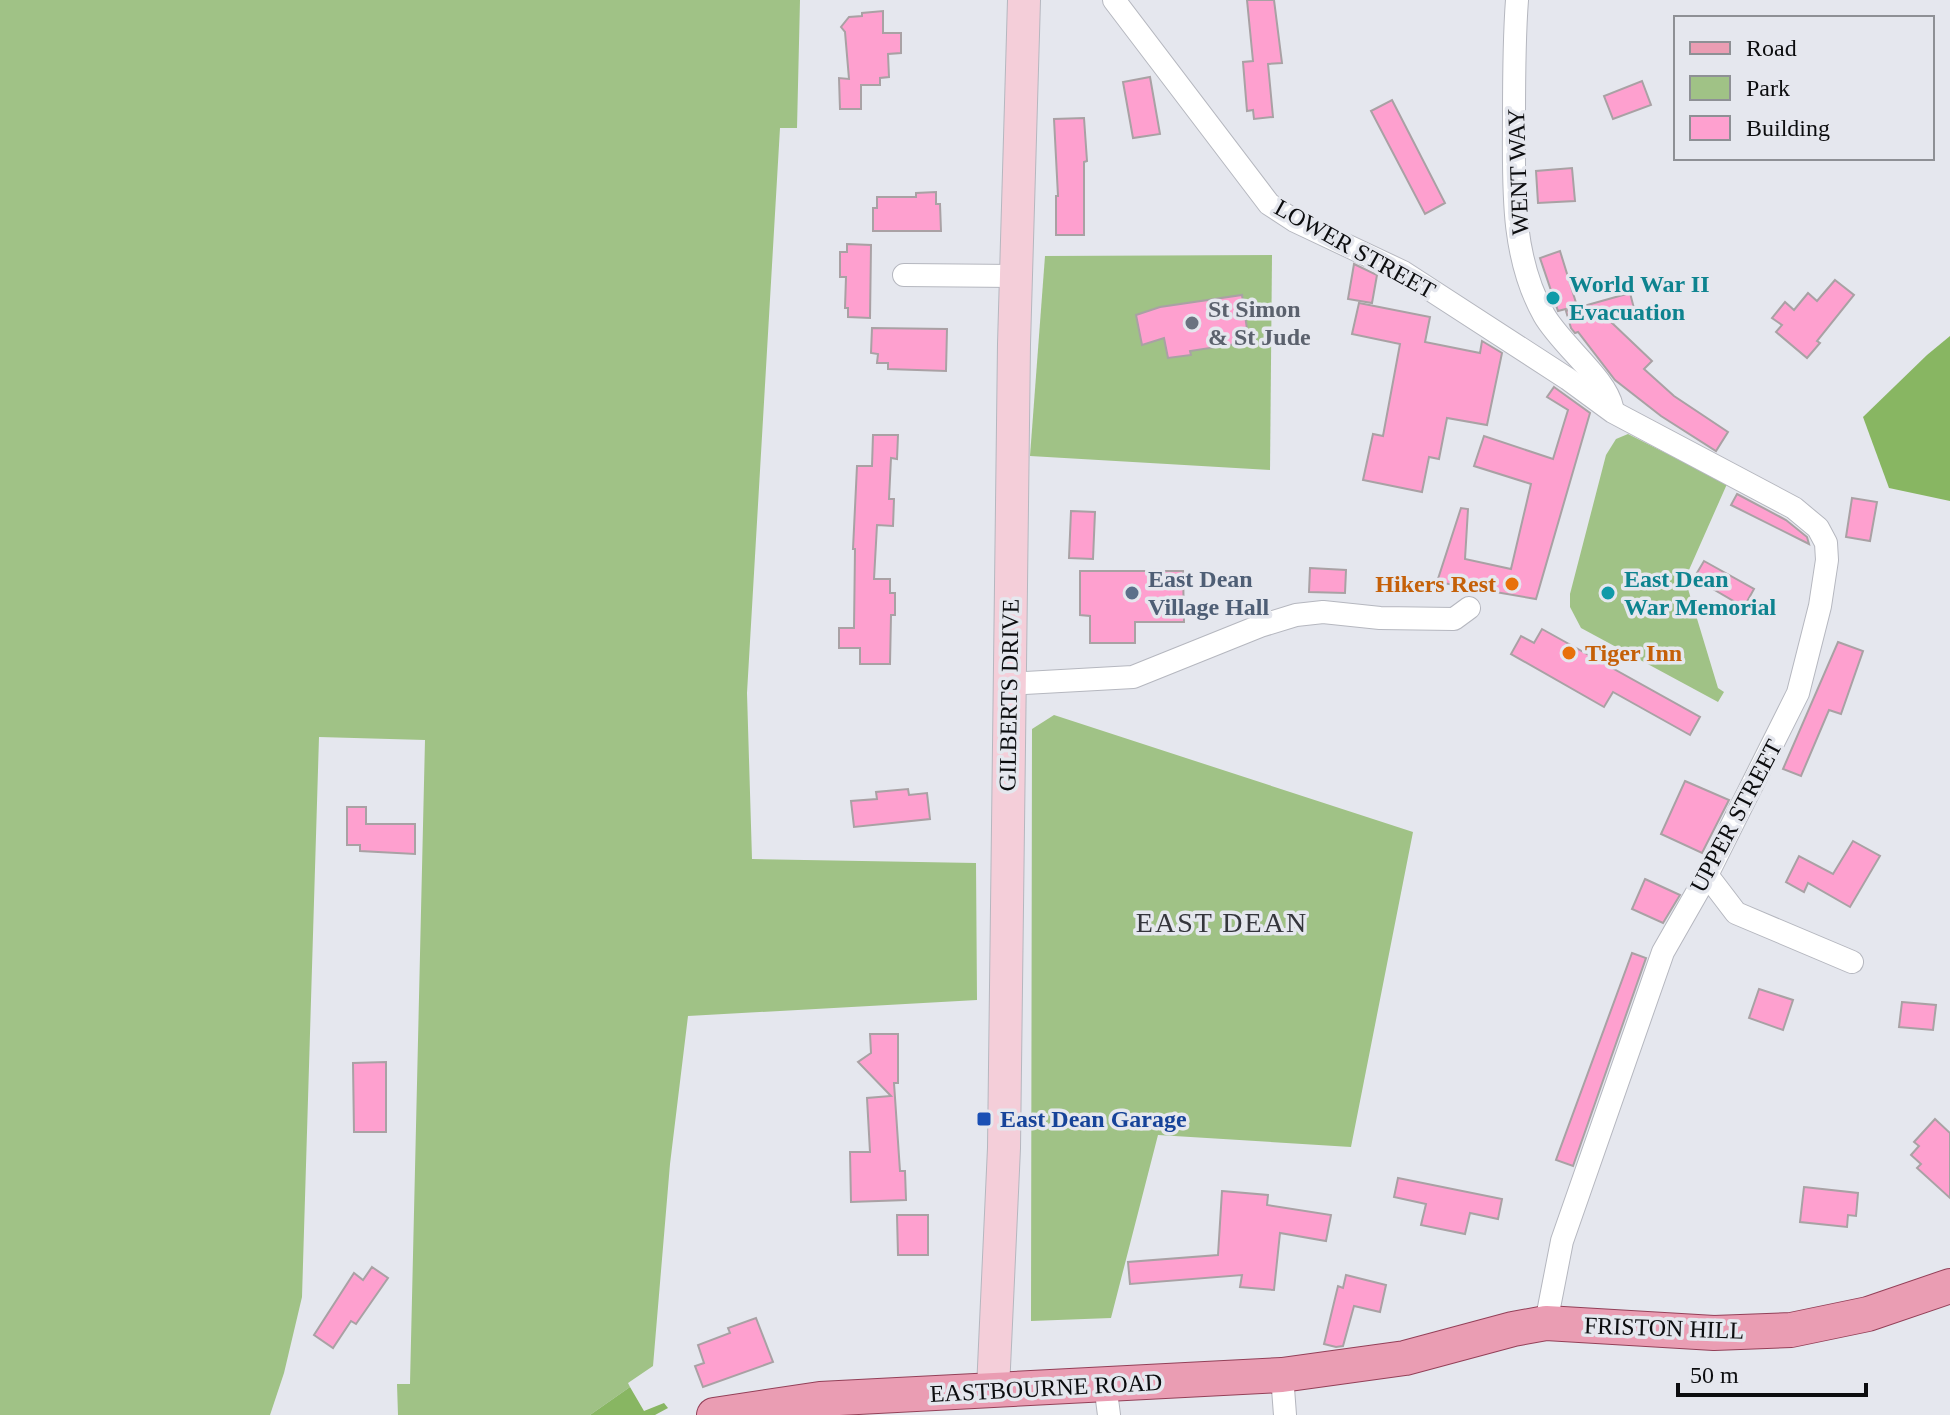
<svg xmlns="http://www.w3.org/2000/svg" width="1950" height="1415" viewBox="0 0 1950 1415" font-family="Georgia,serif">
  <rect width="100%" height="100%" fill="#e5e7ee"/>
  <g fill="#a0c286">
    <path d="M0 0H800L797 128H780L747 693 752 859 976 863 977 1000 688 1016 670 1164 653 1366 628 1383 630 1387 590 1415H398L397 1384H410L425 740 319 737 302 1297 284 1373 270 1415H0Z"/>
    <path d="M1272 255 1270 470 1030 456 1045 256Z"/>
    <path d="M1628 434 1727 484 1685 579 1718 688 1724 692 1718 702 1581 628 1570 607V594L1606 455 1616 439Z"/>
    <path d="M1054 715 1413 832 1351 1147 1158 1135 1111 1318 1031 1321 1032 729Z"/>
  </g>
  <g fill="#88b662">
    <path d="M1950 336V501L1889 488 1863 417 1927 355Z"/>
    <path d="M630 1387 644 1411 664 1403 668 1408 655 1415H590Z"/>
  </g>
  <g fill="#fea0cf" stroke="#a9a1a4" stroke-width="2">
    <path d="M1247 0H1274L1282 63 1268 64 1273 117 1254 119 1253 110 1247 111 1243 62 1253 61Z"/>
    <path d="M883 11V33H901V53L888 54 889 77 880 78V85H861V109H840L839 78 849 79 845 32 841 27 849 17 862 16V13Z"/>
    <path d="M1150 77 1160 134 1133 138 1123 82Z"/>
    <path d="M1642 81 1651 105 1613 119 1604 96Z"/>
    <path d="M1392 100 1445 203 1425 214 1371 111Z"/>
    <path d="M1084 118 1087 161 1084 162V235H1056V196H1058L1054 119Z"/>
    <path d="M1572 168 1575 201 1538 203 1536 171Z"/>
    <path d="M936 192V204H940L941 231H873V208H877V197H916V193Z"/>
    <path d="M847 244 871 245 870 318 848 317V308H845L846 277H840V252H847Z"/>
    <path d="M1560 251 1577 306 1558 311 1540 258Z"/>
    <path d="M1354 264 1377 275 1372 303 1348 299Z"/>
    <path d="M1835 280 1854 295 1817 341 1820 343 1807 358 1776 332 1782 325 1772 318 1785 302 1794 310 1808 293 1817 301Z"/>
    <path d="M1630 293 1636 316 1612 323 1652 361 1644 369 1674 396 1728 432 1716 451 1661 416 1615 380 1578 332 1575 333 1571 328 1566 311Z"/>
    <path d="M1242 295 1249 342 1190 351 1191 355 1168 358 1164 338 1142 345 1136 315 1160 307Z"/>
    <path d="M1359 303 1430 317 1425 342 1480 353 1482 341 1502 353 1487 425 1447 418 1439 459 1429 457 1422 492 1363 480 1373 434 1383 436 1400 344 1352 334Z"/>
    <path d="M872 328 947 329 946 371 888 369V363H877L878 354 871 353Z"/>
    <path d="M1554 387 1590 413 1536 599 1437 582 1461 508 1468 509 1465 559 1511 569 1531 484 1474 466 1484 436 1553 459 1568 410 1547 397Z"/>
    <path d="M873 435H898L897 459 891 458 889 499H894L893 526 877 525 874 579H890V593H895V615H891L890 664H860V648H839V628H854L855 549H853L857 466H872Z"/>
    <path d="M1737 494 1786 520 1807 537 1809 544 1731 505Z"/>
    <path d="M1852 498 1877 502 1870 541 1846 537Z"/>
    <path d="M1071 511 1095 512 1093 559 1069 558Z"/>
    <path d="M1704 561 1754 589 1744 607 1694 578Z"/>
    <path d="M1310 568 1346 570 1345 593 1309 592Z"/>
    <path d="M1080 571H1183L1184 622H1135V643H1090V616L1080 615Z"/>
    <path d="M1542 629 1700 717 1690 735 1613 692 1604 707 1511 654 1521 636 1534 643Z"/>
    <path d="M1838 642 1863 651 1841 714 1829 710 1801 776 1783 769Z"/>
    <path d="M1685 781 1729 800 1702 853 1661 834Z"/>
    <path d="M908 789 909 795 927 793 930 819 854 827 851 801 877 799 876 792Z"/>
    <path d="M347 807H366V824H415V854L360 851V845H347Z"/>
    <path d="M1853 841 1880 856 1850 907 1808 883 1804 892 1786 882 1799 856 1833 874Z"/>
    <path d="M1645 879 1680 895 1663 923 1632 909Z"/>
    <path d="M1632 953 1646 958 1573 1166 1556 1160Z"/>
    <path d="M1759 989 1793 1000 1783 1030 1749 1018Z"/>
    <path d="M1902 1002 1936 1005 1933 1030 1899 1027Z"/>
    <path d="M870 1034H898V1083H894L900 1171H905L906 1200 851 1202 850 1152H870L867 1098 891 1096 858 1062 871 1053Z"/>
    <path d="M386 1062V1132H354L353 1063Z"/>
    <path d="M1935 1119 1950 1133V1198L1917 1168 1921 1164 1911 1155 1919 1146 1914 1142Z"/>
    <path d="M1398 1178 1502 1199 1498 1219 1470 1213 1465 1234 1421 1225 1426 1204 1394 1197Z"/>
    <path d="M1804 1187 1858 1193 1856 1216 1848 1215 1847 1227 1800 1222Z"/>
    <path d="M1222 1191 1268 1195 1267 1205 1331 1215 1326 1241 1280 1233 1274 1290 1240 1287 1242 1275 1130 1284 1128 1262 1218 1255Z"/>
    <path d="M897 1215H928V1255H898Z"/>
    <path d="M372 1267 388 1278 356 1324 351 1321 333 1348 314 1335 354 1273 363 1280Z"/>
    <path d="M1346 1275 1386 1285 1380 1312 1354 1306 1343 1346 1336 1347 1324 1344 1338 1286 1343 1288Z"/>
    <path d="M756 1318 773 1362 703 1387 695 1366 704 1363 698 1345 730 1333 728 1328Z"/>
  </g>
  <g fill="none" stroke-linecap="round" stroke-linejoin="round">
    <g stroke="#b5b7bf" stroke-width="24">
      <g id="street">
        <path d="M1114 0 1269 204 1295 221 1403 272 1568 379 1613 412 1794 508 1818 528 1826 543 1827 560 1820 606 1798 693 1707 875 1663 952 1562 1241 1546 1323"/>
        <path d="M1517 0C1514 39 1514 78 1514 117 1514 183 1510 255 1544 315 1561 345 1606 378 1612 407"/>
        <path d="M904 275 1015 276"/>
        <path d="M1009 684 1133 677 1260 626 1296 615 1323 612 1380 618 1454 619 1469 608"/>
        <path d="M1707 875 1736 913 1852 962"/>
        <path d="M1282 1375 1285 1415"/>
        <path d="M1105 1384 1109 1415"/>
      </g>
    </g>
    <g stroke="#b5b7bf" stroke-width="34">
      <path id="secondary" d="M993 1389 1004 1148 1014 344 1024 0"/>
    </g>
    <g stroke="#934058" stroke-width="36">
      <path id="primary" d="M714 1415 820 1399 1282 1375 1405 1358 1513 1329 1546 1323 1714 1333 1791 1330 1868 1314 1950 1286"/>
    </g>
    <use href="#street" stroke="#fff" stroke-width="22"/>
    <use href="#secondary" stroke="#f4ced9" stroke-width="32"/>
    <use href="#primary" stroke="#ea9db3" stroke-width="34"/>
  </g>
  <g fill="#0f9aa8" stroke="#e5e7ee" stroke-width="3">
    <circle cx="1553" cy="298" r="8"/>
    <circle cx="1608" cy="593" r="8"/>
  </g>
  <circle fill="#6b7280" stroke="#e5e7ee" stroke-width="3" cx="1192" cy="323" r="8"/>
  <g fill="#e8710a" stroke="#e5e7ee" stroke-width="3">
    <circle cx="1512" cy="584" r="8"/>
    <circle cx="1569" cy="653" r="8"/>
  </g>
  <circle fill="#5c6f8a" stroke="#e5e7ee" stroke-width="3" cx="1132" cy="593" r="8"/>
  <rect fill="#1a4fb4" stroke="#e5e7ee" stroke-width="3" x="976" y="1111" width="16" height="16" rx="4"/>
  <g text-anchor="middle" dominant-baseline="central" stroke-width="7" stroke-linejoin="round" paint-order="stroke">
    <g font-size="24" fill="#0c0d0f" stroke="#e5e7ee">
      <text transform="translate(1518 172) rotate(-92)">WENT WAY</text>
      <text transform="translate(1355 249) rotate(29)">LOWER STREET</text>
      <text transform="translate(1009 695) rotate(-89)">GILBERTS DRIVE</text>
      <text transform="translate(1736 816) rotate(-62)">UPPER STREET</text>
      <text transform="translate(1664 1328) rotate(2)">FRISTON HILL</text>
      <text transform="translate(1046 1388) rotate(-3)">EASTBOURNE ROAD</text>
    </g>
    <g font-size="24" font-weight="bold" fill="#0d838f" stroke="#e5e7ee" text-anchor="start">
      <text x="1569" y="284">World War II<tspan x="1569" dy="28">Evacuation</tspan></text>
      <text x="1624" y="579">East Dean<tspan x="1624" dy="28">War Memorial</tspan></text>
    </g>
    <g font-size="24" font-weight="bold" fill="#5b616d" stroke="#e5e7ee" text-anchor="start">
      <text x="1208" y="309">St Simon<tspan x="1208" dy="28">&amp; St Jude</tspan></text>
    </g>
    <g font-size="24" font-weight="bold" fill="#4e5e75" stroke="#e5e7ee" text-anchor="start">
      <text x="1148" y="579">East Dean<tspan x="1148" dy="28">Village Hall</tspan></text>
    </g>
    <g font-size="24" font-weight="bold" fill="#c56008" stroke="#e5e7ee" text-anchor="end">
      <text x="1496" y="584">Hikers Rest</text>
      <text x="1585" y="653" text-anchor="start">Tiger Inn</text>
    </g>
    <g font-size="24" font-weight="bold" fill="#164399" stroke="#e5e7ee" text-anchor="start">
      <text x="1000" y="1119">East Dean Garage</text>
    </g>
    <g font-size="28" letter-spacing="2" fill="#35363c" stroke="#e5e7ee">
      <text x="1222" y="922">EAST DEAN</text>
    </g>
  </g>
  <rect x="1674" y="16" width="260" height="144" fill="#e5e7ee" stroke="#8e9095" stroke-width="2"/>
  <rect x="1690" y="42" width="40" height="12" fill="#ea9db3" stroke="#8e9095" stroke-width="2"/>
  <text x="1746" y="56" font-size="24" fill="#0c0d0f">Road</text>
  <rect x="1690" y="76" width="40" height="24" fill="#a0c286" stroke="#8e9095" stroke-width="2"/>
  <text x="1746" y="96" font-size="24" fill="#0c0d0f">Park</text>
  <rect x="1690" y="116" width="40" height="24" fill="#fea0cf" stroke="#8e9095" stroke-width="2"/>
  <text x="1746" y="136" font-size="24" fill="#0c0d0f">Building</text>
  <path d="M1678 1383v12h188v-12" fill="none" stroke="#0c0d0f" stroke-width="4"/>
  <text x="1690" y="1383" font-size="24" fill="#0c0d0f" stroke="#e5e7ee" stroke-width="6" paint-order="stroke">50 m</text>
</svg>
